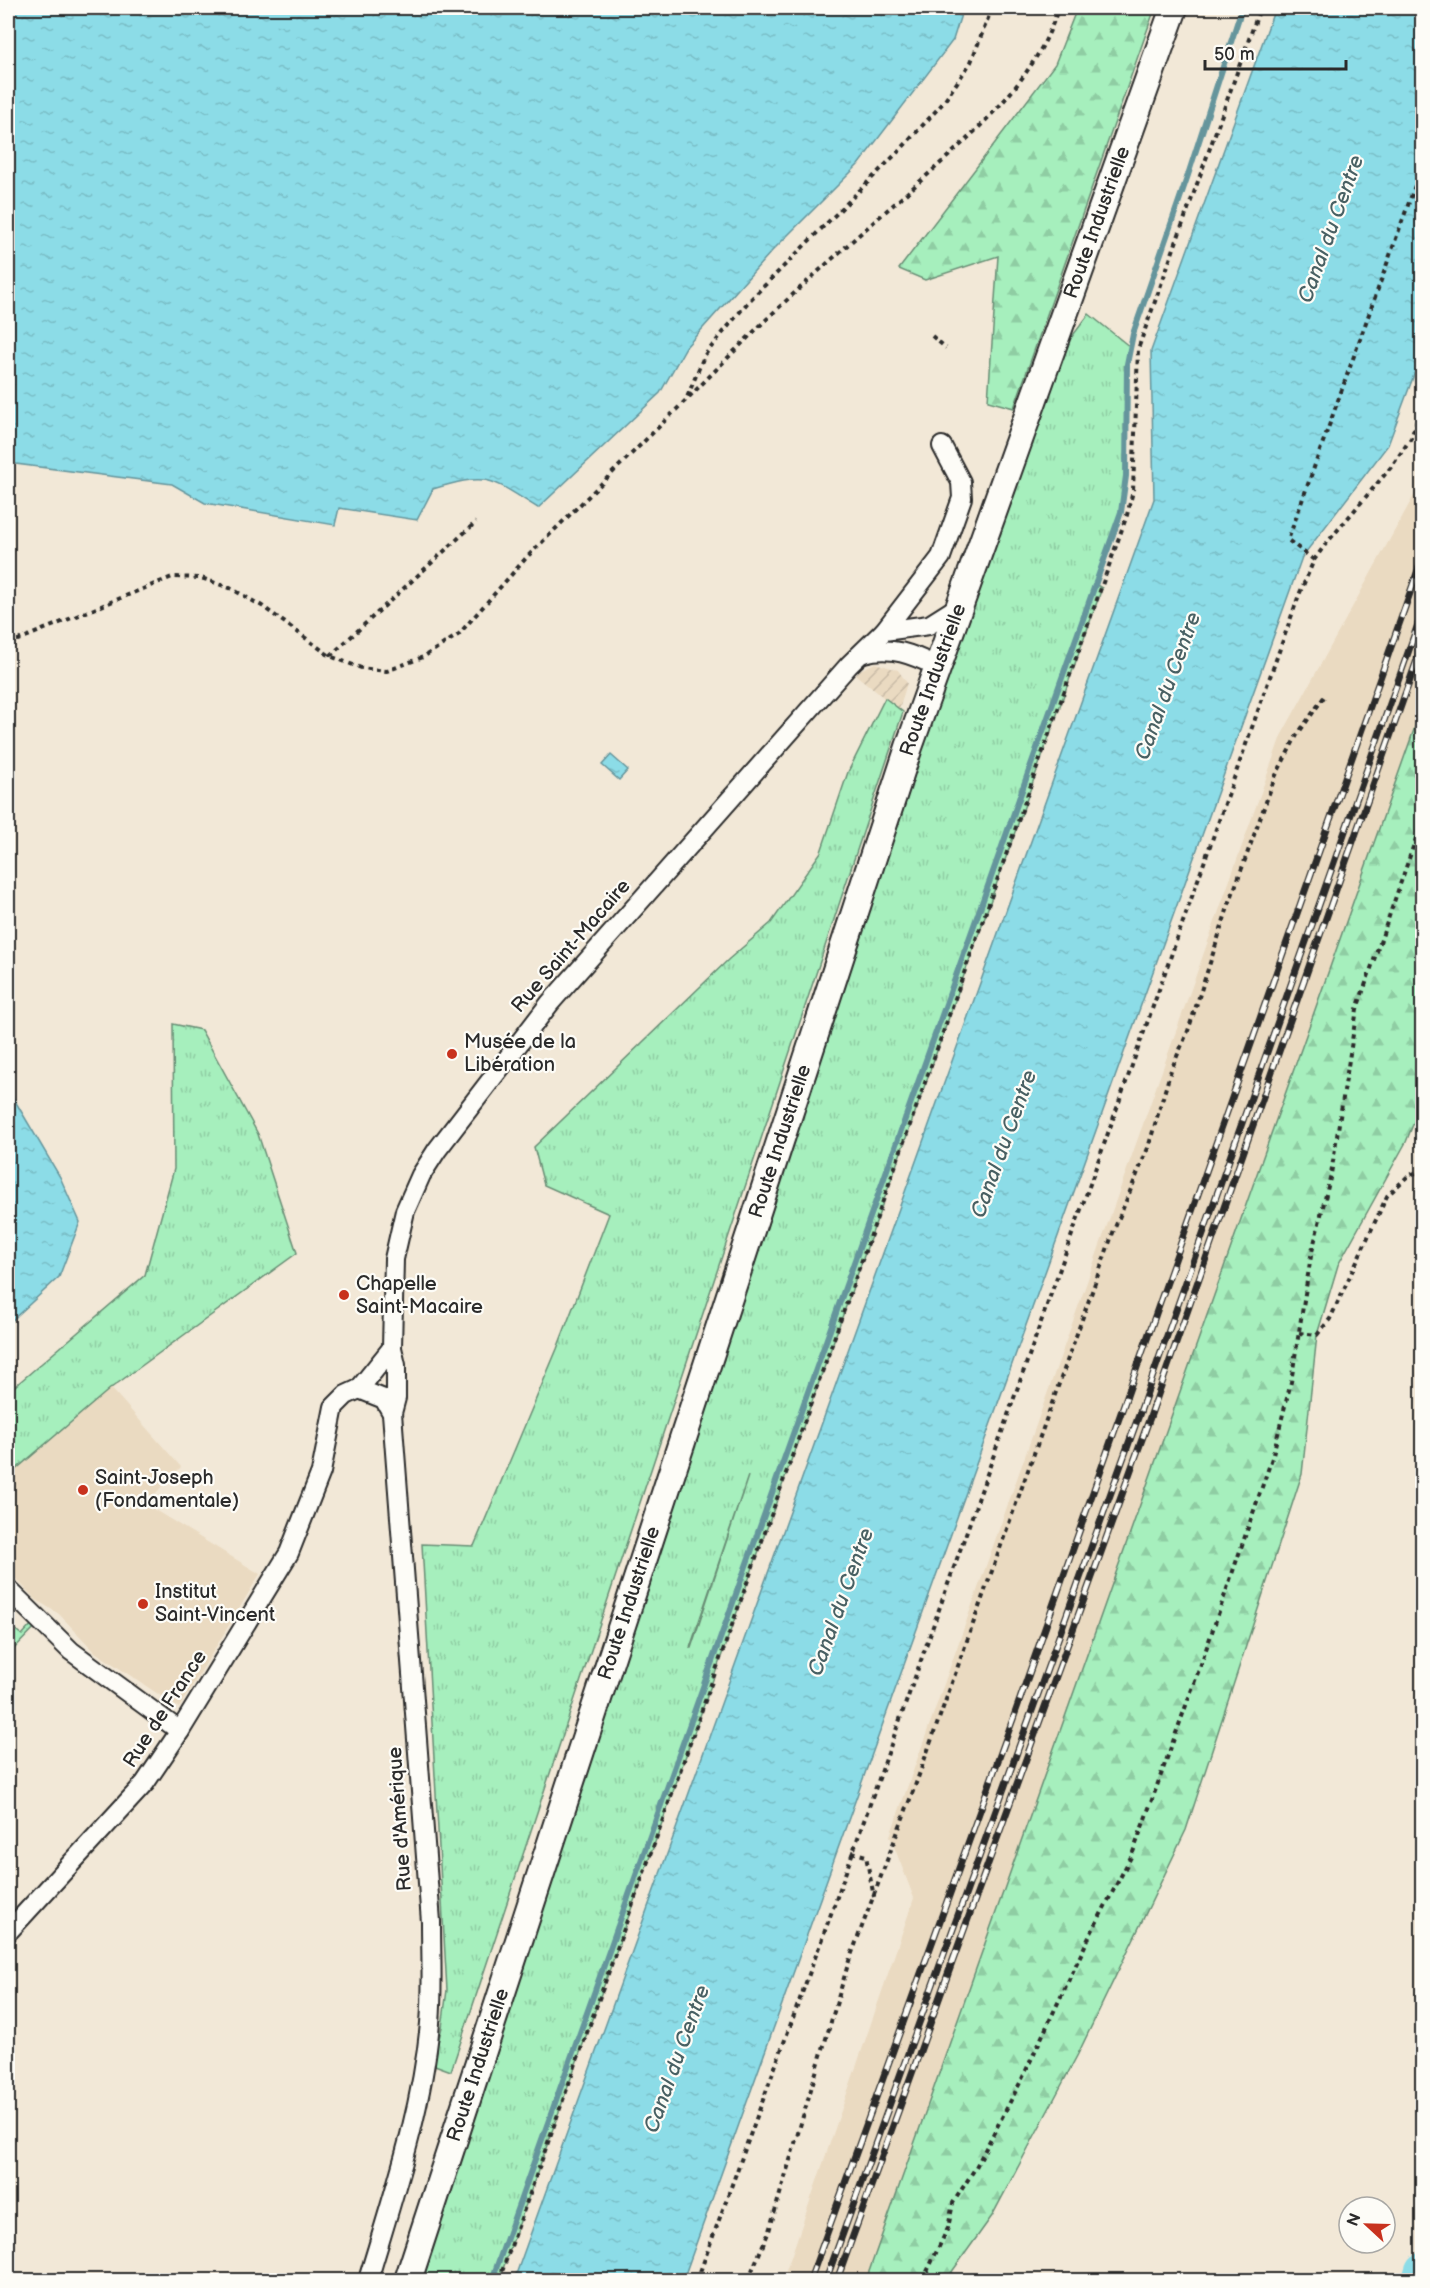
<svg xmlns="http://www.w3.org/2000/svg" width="1430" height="2288" viewBox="0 0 1430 2288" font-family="'Balsamiq Sans',sans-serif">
  <defs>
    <pattern id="industrial-furrows" width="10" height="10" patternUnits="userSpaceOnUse" patternTransform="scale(1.5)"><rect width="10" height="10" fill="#eadac1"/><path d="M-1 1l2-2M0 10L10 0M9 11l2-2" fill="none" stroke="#c9bba6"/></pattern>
    <pattern id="grass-tufts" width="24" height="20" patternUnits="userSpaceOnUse" patternTransform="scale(1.5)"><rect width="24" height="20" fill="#a6efbd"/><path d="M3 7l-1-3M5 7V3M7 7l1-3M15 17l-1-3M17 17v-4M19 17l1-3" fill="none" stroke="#8fcda3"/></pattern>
    <pattern id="forest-firs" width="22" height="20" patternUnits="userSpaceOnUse" patternTransform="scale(1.5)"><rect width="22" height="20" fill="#a6efbd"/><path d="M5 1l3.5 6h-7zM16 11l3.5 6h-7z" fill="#8fcda3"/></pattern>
    <pattern id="water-ripples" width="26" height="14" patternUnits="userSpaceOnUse" patternTransform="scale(1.5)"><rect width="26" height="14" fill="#8cdce7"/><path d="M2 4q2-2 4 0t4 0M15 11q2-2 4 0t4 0" fill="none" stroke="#79bdc6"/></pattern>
  </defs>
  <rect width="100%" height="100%" fill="#f2e8d7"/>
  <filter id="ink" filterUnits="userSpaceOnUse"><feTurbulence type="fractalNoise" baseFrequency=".0167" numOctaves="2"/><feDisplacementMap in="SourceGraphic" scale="12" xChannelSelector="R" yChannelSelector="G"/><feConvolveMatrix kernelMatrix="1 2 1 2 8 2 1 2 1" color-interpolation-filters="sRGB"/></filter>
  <g filter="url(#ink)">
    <g fill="#eadac1">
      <path d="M1422 481V707L866 2280H783L914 1898 890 1836 1281 736Z"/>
      <path d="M111 1388 181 1467 145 1504 260 1574 179 1708 95 1652 59 1614 35 1599 8 1570V1477Z"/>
    </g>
    <path fill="url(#industrial-furrows)" d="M875 663 898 670 907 683 899 710 856 675 860 670Z"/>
    <g fill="url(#grass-tufts)" stroke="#688d74" stroke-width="1.5" fill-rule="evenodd">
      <path d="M1089 314 1130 347 1126 400V476L1121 512 1095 584 1102 588 499 2280H408L1043 375ZM748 1476 691 1648H690Z"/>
      <path d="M885 698 903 712 451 2071 432 2064 442 2027 447 1990 422 1544 474 1546 557 1349 609 1214 544 1185 534 1147 729 959 771 923 821 852 848 772Z"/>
      <path d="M173 1024 201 1030 258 1134 297 1253 111 1388 8 1476V1392L145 1275 174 1169Z"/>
      <path d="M8 1624 22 1635 32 1624 34 1628 8 1655Z"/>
    </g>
    <g fill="url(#forest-firs)" stroke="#688d74" stroke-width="1.5">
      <path d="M1077 8H1155L1014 408 988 401 998 256 925 280 899 269 1055 64Z"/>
      <path d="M1422 707V1102L1406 1142 1338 1265 1317 1335 1302 1474 1186 1830 1078 2054 992 2216 946 2280H866Z"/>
    </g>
    <g fill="url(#water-ripples)" stroke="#65959c" stroke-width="1.5">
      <path d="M8 8H963L953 40 858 165 772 251 686 347 660 393 538 508C489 478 490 472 433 489L417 520 339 508 335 525 205 503 172 484 8 463Z"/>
      <path d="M1275 8H1422V353L1388 445 1302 557 683 2280H514L1154 499 1151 351Z"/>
      <path d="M611 755 628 770 619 780 602 765Z"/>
      <path d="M8 1089 60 1177 80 1222 59 1277 8 1324Z"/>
    </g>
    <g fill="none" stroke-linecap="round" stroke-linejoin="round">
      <path stroke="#65959c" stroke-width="6" d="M492 2280 1121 512 1126 476 1127 364 1133 334 1188 175 1242 8"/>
      <path stroke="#8cdce7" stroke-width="34" d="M1419 2280 1422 2270"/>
      <g stroke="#2b2b2b" stroke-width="22">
        <g id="street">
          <path d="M884 631 941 557 962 498 961 482 942 446"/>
          <path d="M864 653C890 645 914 655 938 667"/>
          <path d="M359 1389 384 1399 392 1413"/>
          <path d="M8 1589 71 1651 180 1731"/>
          <path d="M8 1932 145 1783 180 1731 289 1553 321 1472 334 1407 346 1395 359 1389 392 1348"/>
          <path d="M368 2280C393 2196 422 2111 430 2023 433 1989 431 1956 431 1922L392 1413 396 1398V1365L392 1348 394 1259 405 1211 421 1175 437 1150 550 1003 849 665 884 631 929 625 959 606"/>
        </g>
      </g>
      <g stroke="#2b2b2b" stroke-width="30">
        <g id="secondary">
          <path id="s1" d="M408 2280 909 747 1174 8"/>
        </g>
      </g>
      <g stroke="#2b2b2b" stroke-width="4" stroke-dasharray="4.5 4.5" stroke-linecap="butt">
        <path d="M932 336 946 348"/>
        <path d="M689 397C725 361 761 323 799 289 835 256 871 224 908 192 965 141 1036 84 1058 8"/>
        <path d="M1314 560 1288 540 1422 166"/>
        <path d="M8 641 18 640 172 577 201 578 230 588 262 606 330 656 361 668 387 671 423 657 458 635 527 557 686 400 704 356 748 302 902 148 943 103 971 62 992 8"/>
        <path d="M330 656 476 522"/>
        <path d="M1299 1333 1317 1335 1330 1319 1387 1196 1409 1175 1422 1171"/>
        <path d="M852 1852 866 1856 874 1897"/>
        <path d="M499 2280 1127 515 1133 491 1138 349 1260 8"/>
        <path d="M697 2280 827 1925 1299 595 1314 560 1325 545 1392 466 1411 438 1422 405"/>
        <path d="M748 2280 769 2231 849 1961 915 1786 1114 1230 1148 1148 1171 1070 1188 1031 1229 904 1275 777 1297 735 1324 697"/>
        <path d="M923 2280 948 2228 953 2203 976 2167 1021 2081 1090 1935 1132 1855 1201 1664 1272 1458 1291 1382 1311 1256 1331 1174 1357 1009 1422 821"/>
      </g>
      <use href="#street" stroke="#fdfcf7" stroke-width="18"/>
      <use href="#secondary" stroke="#fdfcf7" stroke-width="26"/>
      <g stroke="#2b2b2b" stroke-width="7">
        <g id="rail">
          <path d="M810 2280 1013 1719 1422 559"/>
          <path d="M826 2280 1139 1415 1422 613"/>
          <path d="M837 2280 1149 1420 1422 646"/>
        </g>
      </g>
      <use href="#rail" stroke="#fdfcf7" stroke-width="4.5" stroke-dasharray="14" stroke-linecap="butt"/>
    </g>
  </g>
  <g fill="#c8321e" stroke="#fdfcf7" stroke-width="2">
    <circle cx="452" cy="1054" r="6"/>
    <circle cx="344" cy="1295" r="6"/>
    <circle cx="83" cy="1490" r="6"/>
    <circle cx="143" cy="1604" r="6"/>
  </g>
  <g text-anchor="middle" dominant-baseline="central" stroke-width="4.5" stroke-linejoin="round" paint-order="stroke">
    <g font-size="20" fill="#2b2b2b" stroke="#fdfcf7">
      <text stroke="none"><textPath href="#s1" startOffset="2170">Route Industrielle</textPath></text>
      <text stroke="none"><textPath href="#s1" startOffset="1684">Route Industrielle</textPath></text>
      <text transform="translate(571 946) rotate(-49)">Rue Saint-Macaire</text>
      <text stroke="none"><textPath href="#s1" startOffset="1198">Route Industrielle</textPath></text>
      <text stroke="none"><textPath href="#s1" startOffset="712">Route Industrielle</textPath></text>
      <text transform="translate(165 1709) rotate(-57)">Rue de France</text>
      <text transform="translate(400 1819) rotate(-94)">Rue d'Amérique</text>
      <text stroke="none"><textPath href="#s1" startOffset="226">Route Industrielle</textPath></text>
    </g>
    <g font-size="20" fill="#2b2b2b" stroke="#fdfcf7" text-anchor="start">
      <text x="464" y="1042">Musée de la<tspan x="464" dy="23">Libération</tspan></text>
      <text x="356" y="1284">Chapelle<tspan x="356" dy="23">Saint-Macaire</tspan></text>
      <text x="95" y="1478">Saint-Joseph<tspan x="95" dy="23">(Fondamentale)</tspan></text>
      <text x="155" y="1592">Institut<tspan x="155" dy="23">Saint-Vincent</tspan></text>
    </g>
    <g font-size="21" font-style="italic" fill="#486063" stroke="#fdfcf7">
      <text transform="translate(1331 229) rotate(-70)">Canal du Centre</text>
      <text transform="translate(1168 686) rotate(-70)">Canal du Centre</text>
      <text transform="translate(1004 1144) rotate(-70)">Canal du Centre</text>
      <text transform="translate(841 1602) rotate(-70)">Canal du Centre</text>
      <text transform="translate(677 2059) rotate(-70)">Canal du Centre</text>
    </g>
  </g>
  <rect width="1430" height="2288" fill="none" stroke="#fdfcf7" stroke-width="30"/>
  <rect x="15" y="15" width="1400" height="2258" fill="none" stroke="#2b2b2b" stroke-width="2" filter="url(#ink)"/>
  <g transform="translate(1367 2225) rotate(292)"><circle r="28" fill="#fdfcf7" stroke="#a9a8a5" stroke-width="1.5"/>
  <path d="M0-4.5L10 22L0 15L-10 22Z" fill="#c8321e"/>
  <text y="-9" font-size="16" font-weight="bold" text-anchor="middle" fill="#2b2b2b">N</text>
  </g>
  <path d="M1205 60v9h141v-9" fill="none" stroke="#2b2b2b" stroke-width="3"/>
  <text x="1214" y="60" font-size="18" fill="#2b2b2b" stroke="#fdfcf7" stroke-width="4.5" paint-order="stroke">50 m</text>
</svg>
